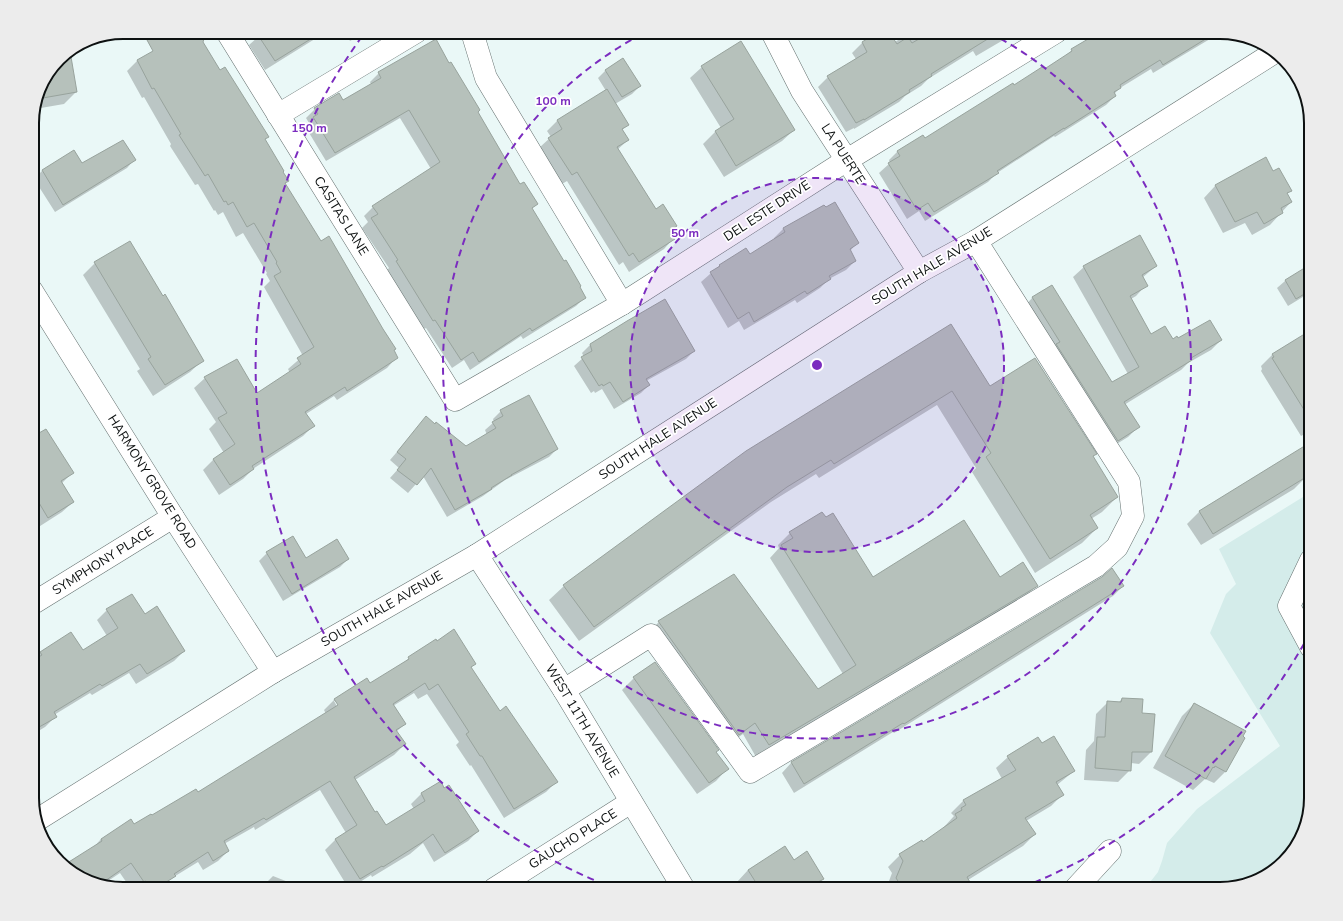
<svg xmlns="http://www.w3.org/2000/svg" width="1343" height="921" viewBox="0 0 1343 921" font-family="'Nunito Sans',sans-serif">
  <rect width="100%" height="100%" fill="#eaf8f7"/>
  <path fill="#d4ecea" d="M1311 492V798L1295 849 1260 879 1220 889H1142L1147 886 1158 872 1162 861 1167 843 1197 809 1280 746 1210 633 1226 594 1236 584 1219 549Z"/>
  <g fill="#0003" fill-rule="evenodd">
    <path d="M122 32H161L123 37Z"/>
    <path d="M190 32H200L202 42 220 71 267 137 264 140 287 181 285 184 320 242 397 357 387 368 337 400 334 396 306 414 313 426 303 436 253 469 243 479 219 495 203 470 213 460 224 453 209 429 216 422 194 388 205 378 257 394 290 373 288 369 303 356 264 287 270 281 266 274 267 273 243 233 236 237 223 212 218 215 215 210 214 211 198 184 195 185 170 146 171 144 144 97 142 98 127 71 137 61Z"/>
    <path d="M259 32H326L265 70 249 45 259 36Z"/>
    <path d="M345 32H366L350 41Z"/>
    <path d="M631 32H668L647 39 645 34 633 38Z"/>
    <path d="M880 32H888L895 42 911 32H1017L976 56 973 51 928 79 921 86 905 96 899 102 854 129V128L846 132 818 87 828 77 856 59 852 53 862 43Z"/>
    <path d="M1102 32H1220L1226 34 1222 36 1220 33 1153 73 1151 69 1120 88 1114 94 1115 96 1106 105 1055 137 1054 136 997 173 988 182 925 221 919 211 907 219 879 173 890 163 889 160 898 151 925 139 1013 86 1046 69 1064 57 1072 50Z"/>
    <path d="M436 41 520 186 537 204 531 209 585 297 576 306 523 339 521 336 470 370 464 360 452 368 426 328 424 329 387 270 389 268 362 228 368 222 364 216 373 207 431 169 400 118 326 161 305 126 309 123 306 118 315 109 338 95 342 101 371 84 370 82 379 73Z"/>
    <path d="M70 57 76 92 64 104 35 109 41 83 58 59Z"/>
    <path d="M702 67 794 130 782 141 724 177 703 144 715 132 721 128 690 78Z"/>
    <path d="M605 71 640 86 632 94 615 104 628 125 622 130 628 140 617 150 655 211 676 226 669 232 673 239 664 249 629 272 623 262 619 265 567 181 562 184 539 148 551 137 547 131 557 121 606 91 598 78Z"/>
    <path d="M1311 144V153L1308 148Z"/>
    <path d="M111 147 134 160 127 168 55 212 34 179 42 171 74 152 82 164Z"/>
    <path d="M1265 159 1273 172 1290 191 1287 194 1291 202 1270 225 1252 235 1245 223 1223 233 1204 198 1215 186Z"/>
    <path d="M824 206 857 243 850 251 855 261 846 270 829 279 820 288 797 303 795 300 744 330 739 321 728 328 701 282 719 266 746 249 750 256 775 240 774 238 783 229Z"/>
    <path d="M130 242 202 361 190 372 153 396 137 371 140 369 83 275 95 263Z"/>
    <path d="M1311 265V292L1288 306 1277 288 1285 281Z"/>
    <path d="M1156 266 1142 278 1146 285 1136 296 1131 299 1151 336 1173 340H1221L1211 350 1188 363 1181 370 1124 405 1138 427 1128 437 1107 450 1023 308 1033 297 1112 384 1128 374 1073 277 1084 267Z"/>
    <path d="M951 325 990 387 1095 454 1092 457 1117 497 1102 512 1091 519 1097 528 1082 543 1035 573 972 472 976 468 937 405 819 478 816 474 771 502 579 641 549 600 564 586Z"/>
    <path d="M1305 335 1311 344V436L1308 438 1305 434 1301 436 1261 371 1262 369 1261 366 1272 355Z"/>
    <path d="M590 345 694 351 686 359 646 381 649 385 641 393 614 409 602 389 595 393 594 391 591 393 574 366 584 357 582 353Z"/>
    <path d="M501 411 557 449 549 457 505 480 483 496 447 517 423 476 408 493 390 478 399 468 390 460 426 418 466 448 487 435 485 430 494 422 493 419Z"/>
    <path d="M32 438 72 473 62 483 73 502 62 512 37 528 32 519Z"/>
    <path d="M1292 455 1306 477 1294 489 1201 545 1187 524 1199 512Z"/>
    <path d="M790 533 873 578H999L1036 586 1024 598 756 757 743 734 726 746 646 634 659 622 734 576 818 690 843 674 770 558 779 548 778 545Z"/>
    <path d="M292 538 306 560 348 559 340 567 283 601 259 561 267 553Z"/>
    <path d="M1103 578 1123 586 1113 596 894 733 893 732 794 793 782 773 791 763Z"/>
    <path d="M107 610 145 615 184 651 174 661 136 684 129 673 92 695 90 693 54 715 55 717 45 727 32 735V661L40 652H82L107 636 97 620Z"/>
    <path d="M409 658 475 664 470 668 499 712 556 782 546 792 504 818 471 765 470 766 456 745 459 742 427 694 418 699 414 693 393 706 405 724 396 732 405 744 394 755 355 780 375 813 385 826 414 809 411 804 421 794 440 783 444 790 478 831 468 841 434 862 423 843 410 854 372 877 371 875 349 889 325 850 335 840 346 833 320 790 255 830 254 827 224 844 228 851 218 861 203 870 198 862 172 878 159 889H131L120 873 105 883 72 873 65 866 93 848 101 839 134 826 197 793 326 714 324 710 334 700 366 680 370 685 401 665ZM334 701H336L341 709 339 710Z"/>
    <path d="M655 663 727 769 716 781 697 794 622 690 634 678Z"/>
    <path d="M1122 699 1141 714 1151 752 1139 764 1131 763 1130 770 1118 782 1084 780 1086 750 1094 741 1096 714 1108 702 1118 703Z"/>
    <path d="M1194 704 1225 772 1214 783 1205 779 1193 790 1153 768 1182 716Z"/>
    <path d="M1042 745 1074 771 1057 785 1063 794 1051 806 1026 821 1035 834 1023 846 968 880 973 889H886L892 873 888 867 900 855 923 843 945 828 944 827 954 816 951 813 963 801 1002 779 996 768 1008 757Z"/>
    <path d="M794 861 823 879 818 884 821 889H741L737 882 748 870Z"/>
    <path d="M273 876 306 889H263L265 884Z"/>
    <path d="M609 882 613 889H598Z"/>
  </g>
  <g fill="#b6c1bb" stroke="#98a39d">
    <path d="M161 32H206L203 42 220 70 225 67 269 137 265 139 284 171 283 172 289 181 285 183 321 241 329 236 383 329 396 349 394 350 398 358 347 391 345 387 305 412 315 426 252 466 254 469 230 485 213 459 235 444 218 418 227 413 204 377 237 359 257 393 301 364 297 358 314 347 274 276 281 272 276 263 277 262 254 223 247 227 233 202 228 205 226 201 224 202 208 174 205 176 179 135 181 134 154 88 152 89 137 60 153 51 147 40Z"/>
    <path d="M256 32H322L275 61Z"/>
    <path d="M878 32H889L897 44 908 37 912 43 931 32H999L931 74 932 76 909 90 910 92 864 120V119L856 123 827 76 867 52 862 42Z"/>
    <path d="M1100 32H1217L1163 65 1160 60 1120 85 1121 88 1114 92 1116 96 1064 129V128L997 171 999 173 934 212 928 203 917 210 888 163 900 156 897 151 923 135 925 138 1013 83 1014 85 1042 67 1046 68 1072 51 1071 49Z"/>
    <path d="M436 39 449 63 451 62 480 110 478 112 520 184 524 182 538 204 532 208 564 261 566 260 581 286 580 287 586 298 532 331 530 328 479 362 473 352 461 360 435 320 433 321 396 261 398 260 371 218 378 214 372 206 440 162 409 110 335 153 313 117 318 114 314 108 339 93 343 100 381 78 378 72Z"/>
    <path d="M741 41 795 130 736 166 715 131 734 119 701 66Z"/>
    <path d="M70 51 77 92 37 99 41 83 59 59Z"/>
    <path d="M623 58 641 86 622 97 605 70Z"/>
    <path d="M607 89 629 125 622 129 629 140 617 147 656 209 663 204 677 226 670 231 675 239 639 262 633 253 629 256 577 172 572 175 548 138 562 129 557 120Z"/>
    <path d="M123 140 136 160 63 205 42 170 74 150 82 163Z"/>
    <path d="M1266 157 1273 171 1279 168 1292 191 1287 193 1292 202 1281 208 1283 213 1264 224 1257 212 1235 222 1215 185Z"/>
    <path d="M835 202 859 243 850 249 856 261 829 276 831 279 807 294 805 291 754 322 749 312 738 319 710 272 720 266 719 265 746 248 750 254 785 232 783 228 824 205 826 207Z"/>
    <path d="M1140 235 1157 266 1142 275 1148 286 1130 296 1151 334 1165 326 1173 339 1177 336 1178 338 1210 320 1222 340 1191 358 1192 360 1124 402 1140 427 1118 441 1056 344 1060 342 1032 297 1052 285 1112 382 1139 367 1083 266Z"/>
    <path d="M130 241 163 296 165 294 204 361 165 385 148 359 151 357 94 262Z"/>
    <path d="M1311 264V290L1296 299 1285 280Z"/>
    <path d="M665 299 695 351 646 379 650 385 623 402 610 382 603 386 602 384 599 386 581 357 592 351 590 344 627 321Z"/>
    <path d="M951 324 990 386 1035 358 1097 454 1093 456 1118 497 1090 515 1098 528 1050 559 986 457 991 453 952 391 834 464 831 460 787 487 594 627 563 585 746 451Z"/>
    <path d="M1311 330V421L1272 358 1274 357 1272 354Z"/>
    <path d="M529 395 558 449 511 475H512L491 488 492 489 455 510 431 468 417 485 397 470 406 459 397 452 426 416 435 424 436 422 466 446 496 428 492 422 503 416 500 410Z"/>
    <path d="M46 429 74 473 61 481 74 502 48 518 32 491V437Z"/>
    <path d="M1311 442V474L1213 534 1199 511Z"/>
    <path d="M822 512 826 517 833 513 873 577 964 520 1000 577 1023 562 1038 586 769 745 755 723 739 735 658 621 734 574 818 689 856 665 781 545 793 538 789 532Z"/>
    <path d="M293 536 306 558 337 539 349 559 292 594 266 552Z"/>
    <path d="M1112 568 1124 586 904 724 903 723 804 784 791 762 1102 577Z"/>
    <path d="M132 594 145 614 157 606 185 651 147 674 140 664 102 686 100 684 54 712 57 717 32 731V661L42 655 40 652 71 632 83 650 118 628 106 609Z"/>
    <path d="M454 629 476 664 471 667 500 711 506 706 558 782 514 809 482 756H480L466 734 469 732 438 684 429 690 425 683 393 704 406 724 396 730 406 744 354 777 375 812 377 811 386 825 425 801 421 793 441 781 444 788 449 785 479 831 445 853 433 834 421 843 383 867 382 866 360 879 335 839 357 825 330 781 266 820 264 818 224 841 229 851 213 861 208 852 174 874 176 876 155 889H151L146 881 144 882 131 863 102 883 72 873 64 865 102 841 101 839 131 819 134 824 151 814 152 815 196 789 198 792 338 705 334 699 367 678 370 683 409 659 408 657 436 639 437 641Z"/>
    <path d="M655 662 719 750 716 752 729 769 709 783 633 677Z"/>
    <path d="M1122 698 1143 699 1142 713 1155 714 1152 752H1132L1131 771 1095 768 1097 737H1105L1107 701 1121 702Z"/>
    <path d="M1194 703 1246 731 1243 736 1245 738 1226 772 1215 766 1214 768 1213 767 1206 779 1165 756Z"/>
    <path d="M1054 736 1075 771 1056 782 1064 795 1025 818 1036 834 967 877 974 889H903L896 878 903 861 899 854 922 840 923 842 957 818 955 814 962 810 961 808 966 805 963 800 1016 770 1007 756 1038 737 1042 743Z"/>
    <path d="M785 846 794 860 807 851 824 879 818 882 823 889H760L748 870Z"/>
  </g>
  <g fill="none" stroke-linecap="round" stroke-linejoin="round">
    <g stroke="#64706f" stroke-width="23">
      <g id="minor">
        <path d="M227 32 455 400 622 304 847 160 1056 32"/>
        <path d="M472 32 486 78 622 304"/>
        <path d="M772 32 802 91 919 272"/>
        <path d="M278 115 416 32"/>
        <path d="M32 291 173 517 273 672"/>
        <path d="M477 555 564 690 684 889"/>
        <path d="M1311 560 1289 606 1311 647"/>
        <path d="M32 604 173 517"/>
        <path d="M564 690 651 635 750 772 1096 566 1117 547 1133 516 1129 482 976 241"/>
        <path d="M37 820 273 672 477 555 919 272 976 241 1275 52"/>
        <path d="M494 889 631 802"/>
        <path d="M1075 889 1110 851"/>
      </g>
    </g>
    <use href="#minor" stroke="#fff" stroke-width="22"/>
  </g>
  <circle cx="817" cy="365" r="187" fill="#7b2cbf" fill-opacity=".12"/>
  <g fill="none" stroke="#7b2cbf" stroke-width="2" stroke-dasharray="7 5">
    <circle cx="817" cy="365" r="187"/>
    <path d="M990 33A374 374 0 1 1 644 33"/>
    <path d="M1310 633A561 561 0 0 1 1018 889M616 889A561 561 0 0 1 363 35"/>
  </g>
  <g text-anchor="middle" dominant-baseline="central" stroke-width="3.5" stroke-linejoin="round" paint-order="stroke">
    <g font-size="13" fill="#0d1111" stroke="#fff">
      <text transform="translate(843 154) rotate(57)">LA PUERTE</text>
      <text transform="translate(767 211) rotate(-33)">DEL ESTE DRIVE</text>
      <text transform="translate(341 216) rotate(58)">CASITAS LANE</text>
      <text transform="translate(932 266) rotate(-31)">SOUTH HALE AVENUE</text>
      <text transform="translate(658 439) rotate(-33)">SOUTH HALE AVENUE</text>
      <text transform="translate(152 482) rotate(58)">HARMONY GROVE ROAD</text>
      <text transform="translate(103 561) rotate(-32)">SYMPHONY PLACE</text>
      <text transform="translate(382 609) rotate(-30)">SOUTH HALE AVENUE</text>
      <text transform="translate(582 721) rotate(59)">WEST 11TH AVENUE</text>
      <text transform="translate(573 839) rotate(-32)">GAUCHO PLACE</text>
    </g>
  </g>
  <path d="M0 0H1343V921H0ZM123 39H1220A84 84 0 0 1 1304 123V798A84 84 0 0 1 1220 882H123A84 84 0 0 1 39 798V123A84 84 0 0 1 123 39Z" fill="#ececec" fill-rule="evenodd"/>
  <path fill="none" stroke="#0d1111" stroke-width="2" d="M123 39H1220A84 84 0 0 1 1304 123V798A84 84 0 0 1 1220 882H123A84 84 0 0 1 39 798V123A84 84 0 0 1 123 39Z"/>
  <circle cx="817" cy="365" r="6" fill="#7b2cbf" stroke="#fff" stroke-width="2"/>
  <g font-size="12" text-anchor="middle" font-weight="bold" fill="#7b2cbf" stroke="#fff" stroke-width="3.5" stroke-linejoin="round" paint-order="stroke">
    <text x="553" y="105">100 m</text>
    <text x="309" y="132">150 m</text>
    <text x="685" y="237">50 m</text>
  </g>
</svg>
